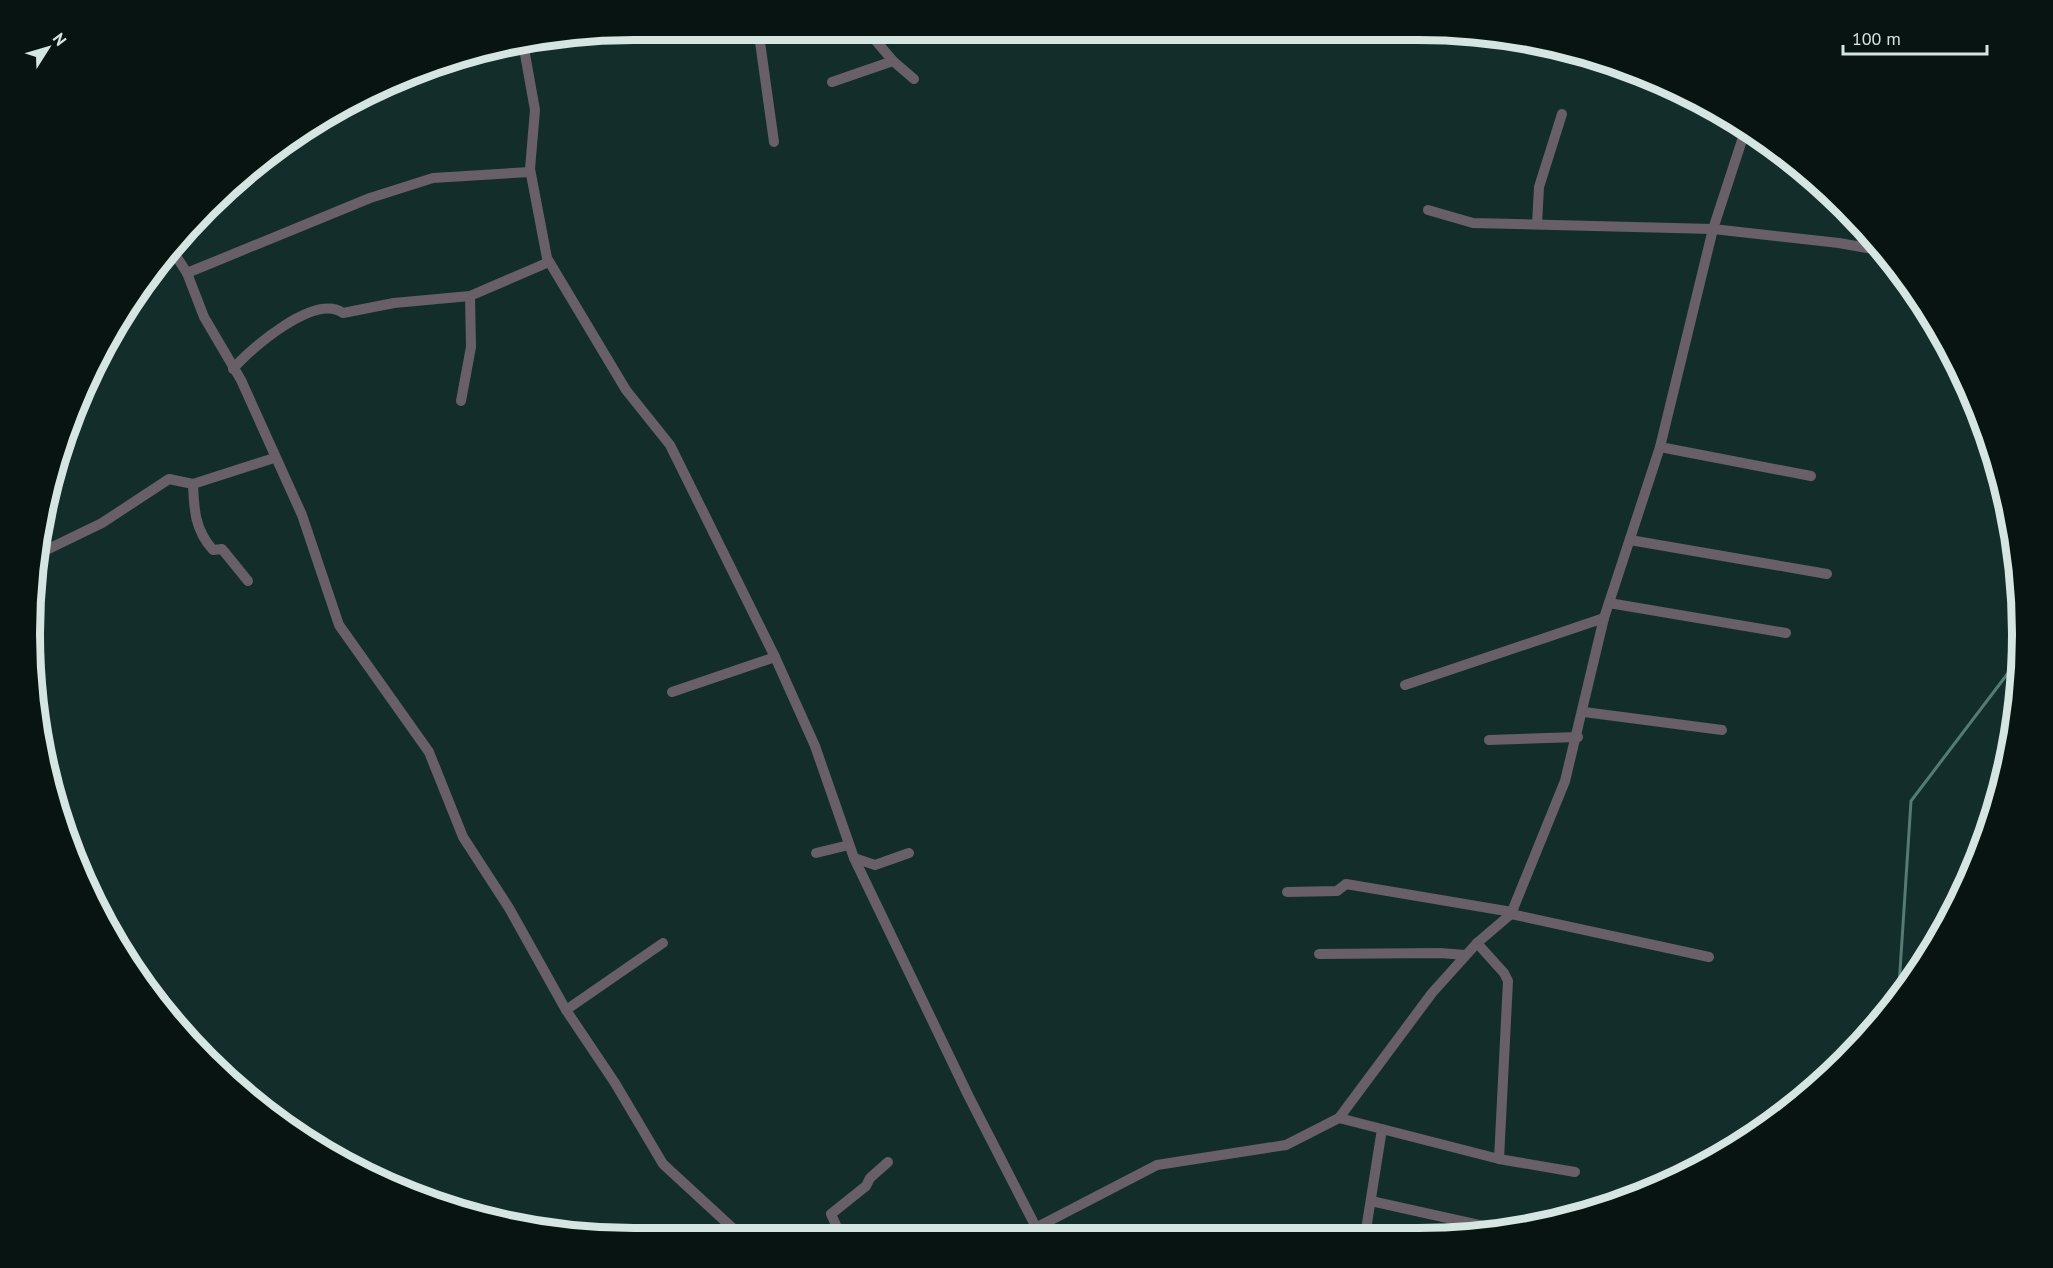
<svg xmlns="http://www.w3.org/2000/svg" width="2053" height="1268" viewBox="0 0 2053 1268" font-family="'PT Sans',sans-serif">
  <rect width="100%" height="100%" fill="#132e2a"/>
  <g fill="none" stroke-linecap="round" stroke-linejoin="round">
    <g stroke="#547b76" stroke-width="3">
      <path d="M1993 446 1984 455 2008 513"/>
      <path d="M1898 1002 1911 801 2021 656"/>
    </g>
    <g stroke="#695f66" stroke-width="10">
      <path d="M759 35 774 142"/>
      <path d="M871 35 893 61 914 79"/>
      <path d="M523 43 535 110 530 169 547 258 626 390 670 445 775 657 815 746 854 858 969 1097 1040 1235"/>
      <path d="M832 82 893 61"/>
      <path d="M1428 210 1473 223 1713 229 1839 243 1884 251"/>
      <path d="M1537 224 1539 187 1562 114"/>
      <path d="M171 248 187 273 204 317 241 380 302 515 339 625 429 752 463 837 509 908 566 1010 615 1083 663 1164 739 1234"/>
      <path d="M187 273 370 198 433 178 530 172"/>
      <path d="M233 369C251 348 315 293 343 313L394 303 470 296 549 262"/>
      <path d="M461 401 471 347 470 296"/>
      <path d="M1660 447 1811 476"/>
      <path d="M193 484C194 510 195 530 213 550L222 549 248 581"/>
      <path d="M1630 540 1827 574"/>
      <path d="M38 554 102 523 169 479 193 484 274 458"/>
      <path d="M1609 603 1786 633"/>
      <path d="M1405 685 1604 618"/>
      <path d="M672 692 775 657"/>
      <path d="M1584 712 1722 730"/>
      <path d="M1489 740 1578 737"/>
      <path d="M816 853 849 845"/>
      <path d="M854 858 875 865 909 853"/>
      <path d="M1287 892 1337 891 1346 884 1512 912"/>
      <path d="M1511 914 1709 957"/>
      <path d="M1477 943 1504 973 1508 981 1499 1159"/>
      <path d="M1319 954 1440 953 1465 955"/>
      <path d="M566 1010 663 943"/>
      <path d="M1339 1118 1499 1159 1575 1172"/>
      <path d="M1371 1201 1497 1229"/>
      <path d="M840 1234 831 1214 866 1186 870 1178 888 1162"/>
      <path d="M1022 1235 1157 1165 1286 1145 1339 1118 1432 993 1477 943 1511 914 1565 781 1604 618 1660 447 1713 229 1745 131"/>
      <path d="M1365 1236 1382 1129"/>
    </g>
  </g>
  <path d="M0 0H2053V1268H0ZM634 40H1418A594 594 0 0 1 2012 634V634A594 594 0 0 1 1418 1228H634A594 594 0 0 1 40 634V634A594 594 0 0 1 634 40Z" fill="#081412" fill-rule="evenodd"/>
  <path fill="none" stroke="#d5e5e2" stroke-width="8" d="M634 40H1418A594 594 0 0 1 2012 634V634A594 594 0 0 1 1418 1228H634A594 594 0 0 1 40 634V634A594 594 0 0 1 634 40Z"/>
  <g transform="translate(48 48) rotate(53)" stroke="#081412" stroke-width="4.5" paint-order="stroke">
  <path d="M0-4.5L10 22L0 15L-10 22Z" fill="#d5e5e2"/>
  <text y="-9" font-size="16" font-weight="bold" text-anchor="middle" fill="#d5e5e2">N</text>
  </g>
  <path d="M1843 45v9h144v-9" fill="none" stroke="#d5e5e2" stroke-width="3"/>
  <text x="1852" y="45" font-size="18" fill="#d5e5e2" stroke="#081412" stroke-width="4.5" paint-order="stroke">100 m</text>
</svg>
